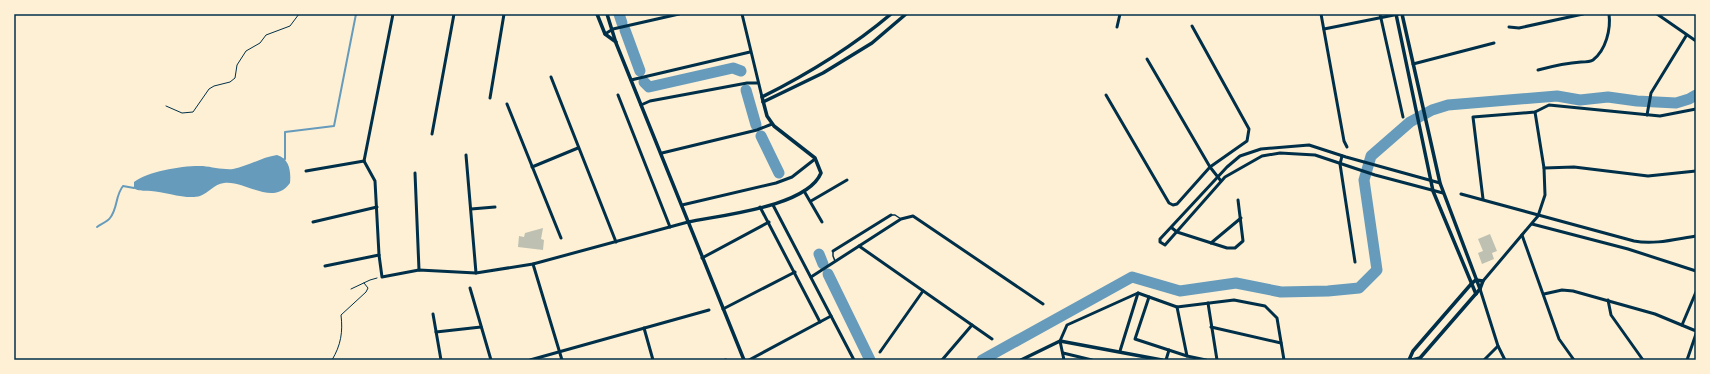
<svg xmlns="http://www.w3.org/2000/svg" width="1710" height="374" viewBox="0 0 1710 374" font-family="Cabin,sans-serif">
  <rect width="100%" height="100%" fill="#fdf0d5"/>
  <path fill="#669bbc" d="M277 155C290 159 291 172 290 183 273 207 245 180 224 183 214 184 209 193 200 196 188 200 165 192 151 191 145 190 138 192 134 188V182C148 171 185 165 203 166 212 167 224 170 233 169 249 166 262 157 277 155Z"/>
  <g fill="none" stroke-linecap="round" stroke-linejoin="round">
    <g stroke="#669bbc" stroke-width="2">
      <path d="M283 160 285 159V132L334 126 356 14"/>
      <path d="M97 227C101 224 107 222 110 218 118 208 115 196 123 186L134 188 136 186"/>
    </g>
    <g stroke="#669bbc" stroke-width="11">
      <path d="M619 14 622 23"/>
      <path d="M625 30 640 71"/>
      <path d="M644 82 649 87 733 68 741 71"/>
      <path d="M746 90 756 125"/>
      <path d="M761 136 779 173"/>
      <path d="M819 254 823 264"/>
      <path d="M828 274 870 360"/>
      <path d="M982 360 1132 277 1180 291 1236 283 1281 292 1328 291 1359 288 1377 270 1364 180 1371 156 1410 122 1432 110 1448 105 1557 96 1580 100 1608 97 1637 101 1676 103 1689 99 1696 95"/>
    </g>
  </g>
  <g fill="#bec0b2">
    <path d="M543 228 541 239 544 240 543 250 518 247 519 236 524 237 525 233Z"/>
    <path d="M1490 234 1497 251 1492 253 1494 259 1482 264 1478 253 1483 251 1478 239Z"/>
  </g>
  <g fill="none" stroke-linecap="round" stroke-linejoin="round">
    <g stroke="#003049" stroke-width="1">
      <path d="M166 106 182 113 193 112 209 89 214 86 230 82 235 78 237 65 246 51 260 43 266 35 290 26 299 14"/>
      <path d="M351 289 370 280 377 278"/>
      <path d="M332 360C341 345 343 332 341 315L366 292 368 288 364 283"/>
    </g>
    <g stroke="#003049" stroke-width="1.5">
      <path d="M891 215H895L901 219"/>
      <path d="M833 252V256L835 261"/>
    </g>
    <g stroke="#003049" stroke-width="3">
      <path d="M742 14 762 97"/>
      <path d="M1321 14 1344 141 1347 147"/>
      <path d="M1380 14 1403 117"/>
      <path d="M1657 14 1696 41"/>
      <path d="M1117 27 1120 14"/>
      <path d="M1509 27 1519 28 1583 14"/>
      <path d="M1324 29 1399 14"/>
      <path d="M605 34 613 29 679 14"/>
      <path d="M1147 59 1210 167 1221 181"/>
      <path d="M1413 64 1494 43"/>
      <path d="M1538 70C1553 66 1566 63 1581 62 1585 62 1590 62 1593 60 1606 50 1611 29 1609 14"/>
      <path d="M551 77 616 242"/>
      <path d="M631 80 750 52"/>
      <path d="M618 95 670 227"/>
      <path d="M1106 95 1169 203 1173 205 1177 204 1210 167 1247 141 1249 129 1192 26"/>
      <path d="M490 98 504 14"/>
      <path d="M507 104 561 238"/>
      <path d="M641 105 650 101 747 83H757"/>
      <path d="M1647 115 1651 93 1686 36"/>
      <path d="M432 134 454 14"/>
      <path d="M662 153 757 130 772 124"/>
      <path d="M466 155 476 273"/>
      <path d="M1342 156 1340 164 1355 262"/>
      <path d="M364 161 375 181 379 255 382 277 419 270 476 273 533 264 688 222"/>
      <path d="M364 161 393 14"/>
      <path d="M532 167 578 148"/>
      <path d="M1544 168 1574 167 1648 176 1696 171"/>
      <path d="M306 171 364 161"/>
      <path d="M415 173 419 270"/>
      <path d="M1440 183 1346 157 1309 145 1261 149 1240 156 1227 167 1160 239V242L1165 245 1225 177 1262 156 1280 153 1315 155 1375 175 1443 193"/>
      <path d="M804 191 822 222"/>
      <path d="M1461 194 1634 241C1654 245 1676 239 1696 236"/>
      <path d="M1483 199 1473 117 1535 112 1549 105 1660 116 1696 109"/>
      <path d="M811 201 847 180"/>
      <path d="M682 205 776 183 792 177 815 159"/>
      <path d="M773 205 854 360"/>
      <path d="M760 207 820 322"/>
      <path d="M471 209 495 207"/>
      <path d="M313 222 377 207"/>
      <path d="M1532 224 1628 249 1696 271"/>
      <path d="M1172 228 1177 232 1227 248H1235L1243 241 1238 200"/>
      <path d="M1522 235 1559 339 1574 360"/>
      <path d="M1211 243 1241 218"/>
      <path d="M859 246 992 339"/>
      <path d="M833 251 891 215"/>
      <path d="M702 258 769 222"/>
      <path d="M533 264 562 360"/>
      <path d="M325 266 379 255"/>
      <path d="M811 277 901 219 913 216 1043 304"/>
      <path d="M1483 281 1538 216 1545 195 1544 168 1535 112"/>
      <path d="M470 288 491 360"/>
      <path d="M1480 289 1498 346 1505 360"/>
      <path d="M1544 294 1562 290 1573 291 1655 314 1696 331"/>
      <path d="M1149 297 1135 339 1187 356 1206 360"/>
      <path d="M1608 300 1611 315 1643 360"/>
      <path d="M1208 303 1217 360"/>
      <path d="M1177 307 1187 356"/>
      <path d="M723 309 795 272"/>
      <path d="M433 314 441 360"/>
      <path d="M1682 325 1696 292"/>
      <path d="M1211 327 1281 343"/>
      <path d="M644 328 653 360"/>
      <path d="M436 332 481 327"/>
      <path d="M1120 351 1138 293"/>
      <path d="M880 352 923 291"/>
      <path d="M1063 353 1092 360"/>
      <path d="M530 360 709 310"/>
      <path d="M725 360H726"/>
      <path d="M749 360 831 316"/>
      <path d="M942 360 972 325"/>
      <path d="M1064 360 1060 341 1067 325 1138 293 1177 307 1234 300 1265 306 1277 318 1284 360"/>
      <path d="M1166 360 1169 350"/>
      <path d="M1484 360 1498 346"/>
      <path d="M1687 360 1696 334"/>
    </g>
    <g stroke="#003049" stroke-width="3.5">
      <path d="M597 14 605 34 616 42"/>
      <path d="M607 14 616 43 744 360"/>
      <path d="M1396 14 1433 191 1476 294"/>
      <path d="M1402 14 1440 183 1480 289"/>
      <path d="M763 102 823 73 872 43 906 14"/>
      <path d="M688 222C721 215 807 207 821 173L815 158 774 126 767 116 762 97C808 74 852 47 891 14"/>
      <path d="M1021 360 1060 341 1162 360"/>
      <path d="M1409 360 1413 351 1472 283 1476 280 1483 281 1480 289 1420 358 1412 360"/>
    </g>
  </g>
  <rect width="1710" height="374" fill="none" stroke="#fdf0d5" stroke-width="30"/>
  <rect x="15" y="15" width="1680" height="344" fill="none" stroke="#003049" stroke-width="1.5"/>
</svg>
